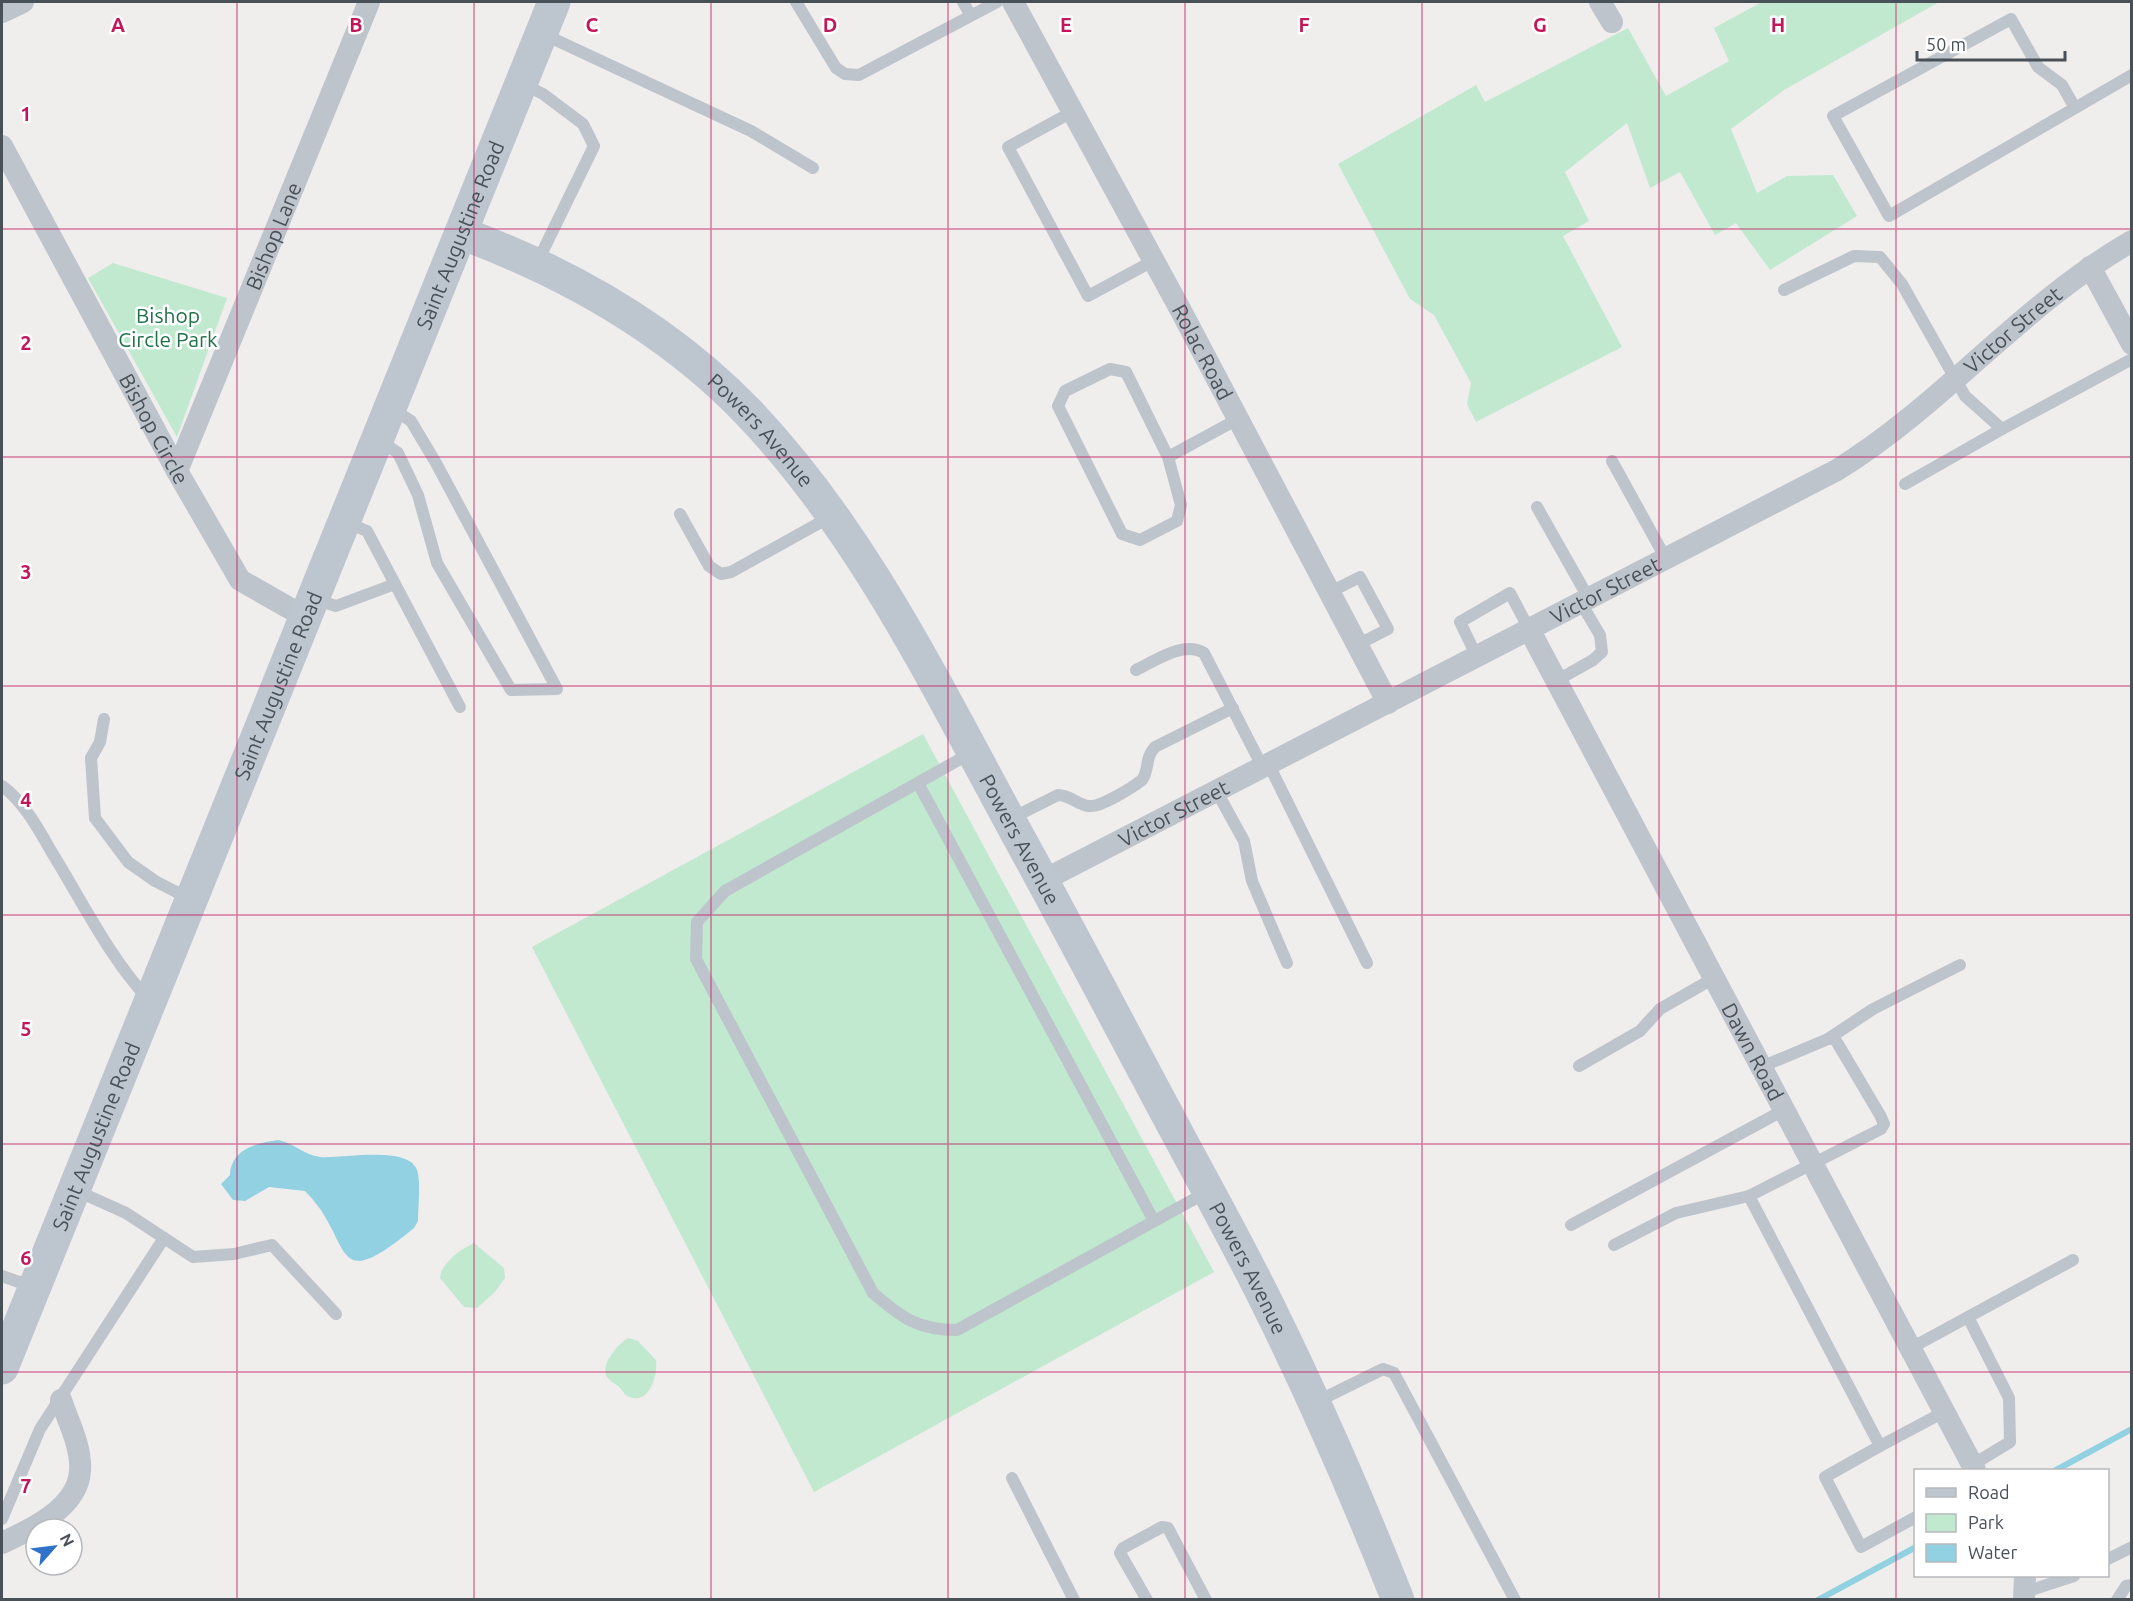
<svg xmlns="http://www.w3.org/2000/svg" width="2133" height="1601" viewBox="0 0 2133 1601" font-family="Ubuntu,sans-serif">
  <rect width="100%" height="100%" fill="#f0eded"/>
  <g fill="#c0e9d0">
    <path d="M1762 2H1939L1784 90 1731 129 1757 193 1787 176 1833 175 1857 216 1770 270 1736 223 1715 235 1680 172 1650 188 1627 123 1565 172 1589 221 1563 236 1622 347 1476 422 1467 404 1471 383 1434 315 1410 299 1338 164 1476 85 1485 102 1628 28 1666 96 1729 61 1714 28Z"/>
    <path d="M113 263 227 298 177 437 88 278Z"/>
    <path d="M923 734 1214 1272 814 1492 532 947Z"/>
    <path d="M474 1243 504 1268 505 1278 494 1293 477 1308 464 1307 440 1278C441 1263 461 1249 474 1243Z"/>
    <path d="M628 1338 638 1341 656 1360C658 1374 650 1407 627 1396 624 1394 621 1388 618 1386 614 1383 610 1381 607 1377 600 1364 618 1344 628 1338Z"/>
  </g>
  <path fill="#92d1e1" d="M278 1140C294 1143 304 1155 320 1157 342 1159 408 1145 417 1170 421 1181 418 1208 418 1221L414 1228C328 1299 355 1240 305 1191L269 1187 245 1201 233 1200 221 1184 230 1175C231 1149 257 1143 278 1140Z"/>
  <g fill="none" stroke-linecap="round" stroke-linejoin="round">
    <g stroke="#92d1e1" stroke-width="6">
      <path d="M2056 1470 2132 1429"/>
      <path d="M1818 1600 1916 1547"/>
    </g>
    <g stroke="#bdc4cb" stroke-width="12">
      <path d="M796 2 836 68 845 74 859 75 997 2"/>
      <path d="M963 2 970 14"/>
      <path d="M543 34 751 131 813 168"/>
      <path d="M521 83 543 94 583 124 594 146 537 263"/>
      <path d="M2075 108 2062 85 2038 67 2011 19 1833 116 1889 216 2132 75"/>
      <path d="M1072 112 1008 147 1088 296 1153 261"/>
      <path d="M1784 290 1854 256 1880 257 1902 284 1965 396 2002 429 2132 359"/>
      <path d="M378 439 398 453 418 495 437 563 511 690 557 689 436 463 411 421 391 408"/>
      <path d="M1168 457 1181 505 1177 521 1140 540 1122 534 1058 406 1065 391 1110 369 1126 372 1168 457 1238 419"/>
      <path d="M1612 461 1666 559"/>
      <path d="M1905 484 2002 429"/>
      <path d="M1537 507 1589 599"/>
      <path d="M680 514 709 566 721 574 731 572 830 517"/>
      <path d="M345 522 367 531 460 707"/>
      <path d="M1330 592 1360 577 1388 629 1357 645"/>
      <path d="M314 599 336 606 395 584"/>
      <path d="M1477 657 1460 622 1510 593 1530 631"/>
      <path d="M1136 670C1155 661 1184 640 1204 653L1263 768"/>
      <path d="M1556 681 1593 660 1602 652 1600 635 1581 603"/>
      <path d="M104 719 100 742 91 758 95 818 128 862 155 881 190 899"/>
      <path d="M971 753 725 891 697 922 696 959 873 1293C902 1318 918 1330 957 1330L1207 1192"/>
      <path d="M1269 765 1367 963"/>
      <path d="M918 783 1154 1221"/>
      <path d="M2 786C23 801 38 828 51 851 82 901 109 957 149 1000"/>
      <path d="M1217 792 1244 841 1252 881 1287 963"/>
      <path d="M1010 819 1058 795C1070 795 1078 805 1089 806 1100 808 1133 787 1142 780 1150 769 1144 759 1155 747L1233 708"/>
      <path d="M1828 1039 1873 1009 1960 965"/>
      <path d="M1579 1066 1640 1031 1660 1009 1714 978"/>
      <path d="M1761 1067 1828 1039H1835L1880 1115 1884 1124 1881 1129 1749 1196 1880 1446 1944 1412"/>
      <path d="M75 1190 126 1213 193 1257 234 1254 272 1245 336 1314"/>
      <path d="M1571 1225 1784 1110"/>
      <path d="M1614 1245 1676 1213 1749 1196"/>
      <path d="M2 1276 33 1287"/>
      <path d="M1968 1317 2073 1260"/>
      <path d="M1911 1348 1968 1317 2009 1398 2010 1442 1972 1465"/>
      <path d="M1316 1402 1383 1369 1394 1373 1515 1600"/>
      <path d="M1880 1446 1825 1477 1861 1547 1916 1517"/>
      <path d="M1012 1478 1074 1600"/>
      <path d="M2 1519 40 1429 164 1238"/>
      <path d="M2108 1559 2132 1547"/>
      <path d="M2025 1592 2074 1576"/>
      <path d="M1147 1600 1120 1553 1123 1548 1162 1527 1168 1528 1206 1600"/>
      <path d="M2117 1600 2126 1586 2132 1585"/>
    </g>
    <g stroke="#bdc4cb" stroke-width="22">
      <path id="s1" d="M1013 2 1180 309 1388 703"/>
      <path d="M1600 2 1612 22"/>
      <path d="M2 12 23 2"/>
      <path id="s2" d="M2 146 177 471 240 580 305 617"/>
      <path d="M2090 267 2132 344"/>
      <path id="s3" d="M177 471 369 2"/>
      <path id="s4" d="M1530 631 1975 1470"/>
      <path id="s5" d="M1042 881 1837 470C1945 403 2021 305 2132 241"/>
      <path d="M2 1543C30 1530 78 1508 80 1471 82 1448 68 1421 61 1400"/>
      <path d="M2024 1600 2025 1576"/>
    </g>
    <g stroke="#bdc6cf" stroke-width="33">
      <path id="s6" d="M461 233C566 272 669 330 748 412 867 537 940 694 1022 843 1074 938 1124 1034 1175 1129 1206 1187 1238 1244 1267 1303 1315 1400 1358 1499 1398 1600"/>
      <path id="s7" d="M2 1368 554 2"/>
    </g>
  </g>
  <path fill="none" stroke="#c2185b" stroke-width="1.5" stroke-opacity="0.55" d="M237 2V1600M474 2V1600M711 2V1600M948 2V1600M1185 2V1600M1422 2V1600M1659 2V1600M1896 2V1600M2 229H2132M2 457H2132M2 686H2132M2 915H2132M2 1144H2132M2 1372H2132"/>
  <g text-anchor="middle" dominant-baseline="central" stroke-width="5" stroke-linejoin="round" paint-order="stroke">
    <g font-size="21" fill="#485058" stroke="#fff">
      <text stroke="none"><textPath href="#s7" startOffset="1222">Saint Augustine Road</textPath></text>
      <text stroke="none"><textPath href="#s3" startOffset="254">Bishop Lane</textPath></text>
      <text stroke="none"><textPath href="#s5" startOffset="1120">Victor Street</textPath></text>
      <text stroke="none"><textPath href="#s1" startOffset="398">Rolac Road</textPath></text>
      <text stroke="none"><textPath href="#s2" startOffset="321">Bishop Circle</textPath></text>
      <text stroke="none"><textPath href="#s6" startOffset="363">Powers Avenue</textPath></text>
      <text stroke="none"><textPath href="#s5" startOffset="634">Victor Street</textPath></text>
      <text stroke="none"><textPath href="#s7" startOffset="736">Saint Augustine Road</textPath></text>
      <text stroke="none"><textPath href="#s5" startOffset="148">Victor Street</textPath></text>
      <text stroke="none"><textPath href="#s6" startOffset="849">Powers Avenue</textPath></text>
      <text stroke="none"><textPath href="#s4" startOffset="476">Dawn Road</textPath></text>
      <text stroke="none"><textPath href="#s7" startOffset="250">Saint Augustine Road</textPath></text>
      <text stroke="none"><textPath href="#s6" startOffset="1335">Powers Avenue</textPath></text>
    </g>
    <g font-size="21" fill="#217148" stroke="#fff">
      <text x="168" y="315">Bishop<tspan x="168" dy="24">Circle Park</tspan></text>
    </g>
  </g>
  <g font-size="20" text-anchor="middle" font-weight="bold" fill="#c2185b" stroke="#fff" stroke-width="5" stroke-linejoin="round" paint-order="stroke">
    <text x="118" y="32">A</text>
    <text x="356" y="32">B</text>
    <text x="592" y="32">C</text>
    <text x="830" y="32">D</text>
    <text x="1066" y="32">E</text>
    <text x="1304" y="32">F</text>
    <text x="1540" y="32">G</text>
    <text x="1778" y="32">H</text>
    <text x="26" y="121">1</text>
    <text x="26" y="350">2</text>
    <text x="26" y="579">3</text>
    <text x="26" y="807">4</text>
    <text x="26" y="1036">5</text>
    <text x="26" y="1265">6</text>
    <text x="26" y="1493">7</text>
  </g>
  <rect width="2133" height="1601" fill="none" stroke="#485058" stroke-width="6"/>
  <rect x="1914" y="1469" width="195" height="108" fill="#ffffff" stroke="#b6b9bc" stroke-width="1.5"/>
  <rect x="1926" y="1488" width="30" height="9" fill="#bdc6cf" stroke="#b6b9bc" stroke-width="1.5"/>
  <text x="1968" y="1499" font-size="18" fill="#485058">Road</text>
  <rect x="1926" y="1514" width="30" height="18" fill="#c0e9d0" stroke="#b6b9bc" stroke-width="1.5"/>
  <text x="1968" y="1529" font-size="18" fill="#485058">Park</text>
  <rect x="1926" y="1544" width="30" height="18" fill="#92d1e1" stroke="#b6b9bc" stroke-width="1.5"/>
  <text x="1968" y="1559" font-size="18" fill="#485058">Water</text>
  <g transform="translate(54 1547) rotate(62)"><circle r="28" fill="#ffffff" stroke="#b6b9bc" stroke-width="1.5"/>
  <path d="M0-4.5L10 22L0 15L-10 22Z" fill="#2e72c9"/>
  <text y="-9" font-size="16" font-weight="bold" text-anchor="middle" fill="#485058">N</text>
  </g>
  <path d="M1917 51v9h148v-9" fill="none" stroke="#485058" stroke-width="3"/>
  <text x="1926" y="51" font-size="18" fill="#485058" stroke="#ffffff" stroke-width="4.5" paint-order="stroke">50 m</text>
</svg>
